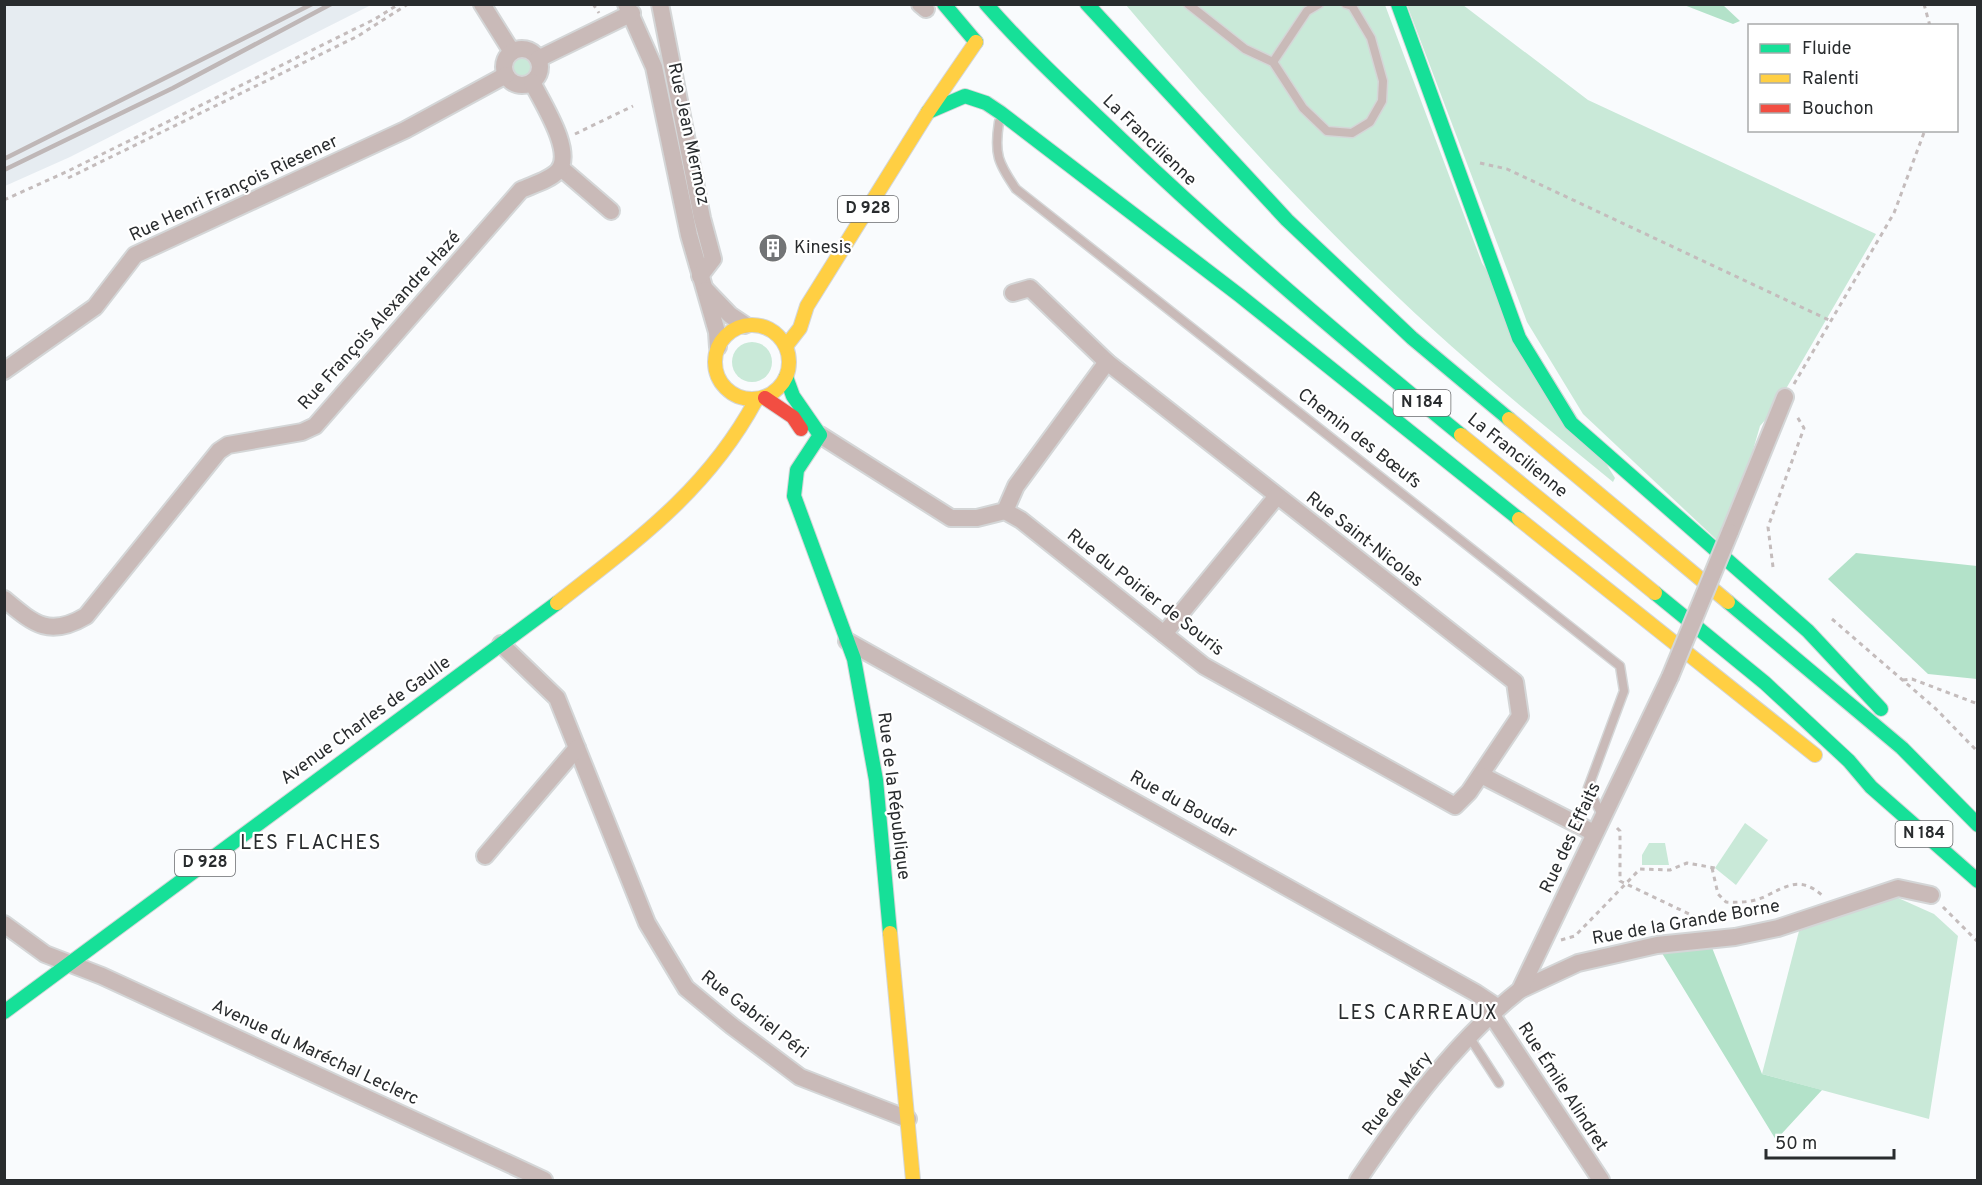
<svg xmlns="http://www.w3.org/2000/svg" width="1982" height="1185" viewBox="0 0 1982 1185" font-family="Overpass,sans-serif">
  <rect width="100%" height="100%" fill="#f9fbfd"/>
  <path fill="#e6ecf1" d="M5 4H371V5L70 157 5 186Z"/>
  <g fill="#c9e9d8">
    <path d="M1126 5H1385L1482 263 1615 478 1613 482C1533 417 1453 351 1379 279 1289 193 1206 100 1126 5Z"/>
    <path d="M1407 5H1463L1588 100 1876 234 1773 411 1760 426 1747 471 1719 542 1583 414 1527 322Z"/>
    <circle cx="521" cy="67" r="10"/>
    <circle cx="752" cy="362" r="20"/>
    <path d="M1745 823 1768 840 1736 885 1715 868Z"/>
    <path d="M1649 843H1665L1669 865H1642V855Z"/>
    <path d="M1896 897 1934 914 1958 936 1929 1119 1762 1074 1799 931Z"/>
  </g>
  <g fill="#b3e2c9">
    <path d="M1684 5H1723L1740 21 1733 24Z"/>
    <path d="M1856 553 1977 566V679L1928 674 1828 579Z"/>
    <path d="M1709 940 1762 1074 1822 1090 1776 1140 1657 945Z"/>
  </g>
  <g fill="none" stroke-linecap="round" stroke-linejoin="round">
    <g stroke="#d4d6d7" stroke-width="11">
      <g id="lane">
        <path d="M1188 4 1245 49 1273 62 1303 108 1327 131 1352 133 1370 122 1382 101 1383 81 1371 38 1352 6 1346 4"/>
        <path d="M1273 62 1307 11 1319 4"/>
        <path d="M999 122C994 154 998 163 1016 189L1620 666 1624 691 1588 788 1602 815"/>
        <path d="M1470 1038 1499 1083"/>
      </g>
    </g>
    <g stroke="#d4d6d7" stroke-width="20">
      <g id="street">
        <path d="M482 4 512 52"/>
        <path d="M626 4 654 67 689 235 717 332 718 347"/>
        <path d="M660 4 702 218 713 259 700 276"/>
        <path d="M920 4 926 9"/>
        <circle cx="522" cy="67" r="18"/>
        <path d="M538 59 632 13"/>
        <path d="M561 168 611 211"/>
        <path d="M706 290 730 315 745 325"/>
        <path d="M1013 293 1030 288 1107 362"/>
        <path d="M4 371 95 307 135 255 405 130 506 75"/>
        <path d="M820 435 951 518H977L1005 511 1021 520 1204 666 1455 806 1469 792 1520 716 1515 682 1107 362 1016 486 1005 511"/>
        <path d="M1730 532 1785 397"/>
        <path d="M4 599C34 624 49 638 86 616L219 451 228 445 302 432 315 426 521 190C532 185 550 180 558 171 575 152 541 101 532 82"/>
        <path d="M1164 634 1277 496"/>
        <path d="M847 641 1476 993 1497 1007"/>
        <path d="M501 644 557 698 647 923 686 988 732 1026 800 1077 908 1119"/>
        <path d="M1481 775 1594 833"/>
        <path d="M485 856 577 748"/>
        <path d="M4 924 45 954 102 976 544 1180"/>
        <path d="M1520 990 1578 963 1657 945 1735 937 1778 928 1898 888 1931 895"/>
        <path d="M1491 1014 1601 1180"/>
        <path d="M1358 1180C1404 1112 1455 1041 1520 990L1670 677"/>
      </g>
    </g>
    <g stroke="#d4d6d7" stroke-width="16">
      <g id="fast">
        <path d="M944 4 976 42"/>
        <path d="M986 4C1028 52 1075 95 1121 139 1230 243 1344 340 1461 435"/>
        <path d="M1087 4 1287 220 1412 338 1509 419"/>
        <path d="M1398 4 1519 338 1571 423 1808 631 1881 709"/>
        <path d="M928 112 965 96 986 103 1001 113 1239 295 1519 519"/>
        <path d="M786 377 793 396 820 435 797 470 794 496 854 659 876 780 890 933"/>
        <path d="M1655 593 1765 683 1849 761 1871 787 1978 881"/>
        <path d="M1728 602 1902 748 1978 825"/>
        <path d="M4 1012 557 603"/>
      </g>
    </g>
    <g stroke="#d4d6d7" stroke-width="16">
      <g id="slow">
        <circle cx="752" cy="362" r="37"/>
        <path d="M786 346 800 328 807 306 928 112 976 42"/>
        <path d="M1509 419 1728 602"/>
        <path d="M1461 435 1655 593"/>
        <path d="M1519 519 1815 755"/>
        <path d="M557 603C636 541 707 491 756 400"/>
        <path d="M890 933 913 1180"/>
      </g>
    </g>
    <g stroke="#d4d6d7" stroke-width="16">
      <path id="jam" d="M765 398 793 417 801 429"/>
    </g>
    <g stroke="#c4bcbc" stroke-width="3" stroke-dasharray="4.5 4.5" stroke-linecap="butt">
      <path d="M593 4 599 13"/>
      <path d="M1924 4 1930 26"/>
      <path d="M575 134 633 106"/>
      <path d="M1480 163 1507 169 1831 321"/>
      <path d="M68 178 358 36 408 4"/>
      <path d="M4 200 66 172 375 19 399 4"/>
      <path d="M1794 384 1894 213 1925 130"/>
      <path d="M1773 567 1768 527 1804 428 1796 415"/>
      <path d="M1832 619 1936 709 1978 752"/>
      <path d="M1903 680 1912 679 1978 704"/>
      <path d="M1617 828 1620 831V881L1708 923"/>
      <path d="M1712 868 1718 894 1726 902C1738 903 1753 902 1764 897 1787 886 1801 875 1824 897"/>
      <path d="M1943 907 1978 942"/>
      <path d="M1561 940 1575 936 1640 869 1670 870 1687 863 1715 868"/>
      <path d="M1537 1052 1545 1048"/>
      <path d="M1576 1113 1585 1109"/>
      <path d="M1588 1131 1597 1127"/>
    </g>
    <use href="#lane" stroke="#c9bab8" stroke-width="8"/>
    <use href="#street" stroke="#c9bab8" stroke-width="16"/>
    <use href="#fast" stroke="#16e098" stroke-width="14"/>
    <use href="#slow" stroke="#ffcf43" stroke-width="14"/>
    <use href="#jam" stroke="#f24e42" stroke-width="14"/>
    <g stroke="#bfb7b7" stroke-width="4.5">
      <path d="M4 159 312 4"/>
      <path d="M4 170 173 88 331 4"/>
    </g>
    <g stroke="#d4d6d7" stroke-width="20" stroke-linecap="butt">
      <path id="street-bridge" d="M1670 677 1730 532"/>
    </g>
    <use href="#street-bridge" stroke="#c9bab8" stroke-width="16"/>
  </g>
  <defs>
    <g id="building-disc" transform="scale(1.5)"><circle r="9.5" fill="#727476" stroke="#fff"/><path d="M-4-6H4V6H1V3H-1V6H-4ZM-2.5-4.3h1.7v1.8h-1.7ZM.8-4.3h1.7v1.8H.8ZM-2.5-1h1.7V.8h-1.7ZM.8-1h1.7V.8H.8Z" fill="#fff"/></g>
  </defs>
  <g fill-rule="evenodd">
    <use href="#building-disc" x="773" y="248"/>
  </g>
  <g text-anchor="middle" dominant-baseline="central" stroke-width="4.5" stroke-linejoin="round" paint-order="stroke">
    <g fill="#fff" stroke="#696b6d" stroke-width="1.5">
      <rect x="838" y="196" width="60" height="26" rx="4.5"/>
      <rect x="1393.5" y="390" width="57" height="26" rx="4.5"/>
      <rect x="1895.5" y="821" width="57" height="26" rx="4.5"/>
      <rect x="175" y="850" width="60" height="26" rx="4.5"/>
    </g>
    <g font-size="16" font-weight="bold" fill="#292c2e">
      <text x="868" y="209">D 928</text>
      <text x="1422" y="403">N 184</text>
      <text x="1924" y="834">N 184</text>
      <text x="205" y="863">D 928</text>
    </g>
    <g font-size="18" fill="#292c2e" stroke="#fff">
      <text transform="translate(688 134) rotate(78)">Rue Jean Mermoz</text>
      <text transform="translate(1149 141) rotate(44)">La Francilienne</text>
      <text transform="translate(234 189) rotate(-25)">Rue Henri François Riesener</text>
      <text transform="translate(380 321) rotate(-48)">Rue François Alexandre Hazé</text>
      <text transform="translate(1359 439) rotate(38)">Chemin des Bœufs</text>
      <text transform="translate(1517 456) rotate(39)">La Francilienne</text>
      <text transform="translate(1364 540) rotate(38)">Rue Saint-Nicolas</text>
      <text transform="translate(1145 593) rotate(38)">Rue du Poirier de Souris</text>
      <text transform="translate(366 721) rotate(-36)">Avenue Charles de Gaulle</text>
      <text transform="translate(893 796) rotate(83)">Rue de la République</text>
      <text transform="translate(1183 805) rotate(29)">Rue du Boudar</text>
      <text transform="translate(1571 838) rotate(-65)">Rue des Effaits</text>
      <text transform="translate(1686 923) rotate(-10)">Rue de la Grande Borne</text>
      <text transform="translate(754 1015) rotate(38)">Rue Gabriel Péri</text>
      <text transform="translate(315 1053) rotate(25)">Avenue du Maréchal Leclerc</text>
      <text transform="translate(1562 1087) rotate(57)">Rue Émile Alindret</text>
      <text transform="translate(1398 1094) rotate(-52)">Rue de Méry</text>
    </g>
    <g font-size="18" fill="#292c2e" stroke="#fff" text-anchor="start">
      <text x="794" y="248">Kinesis</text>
    </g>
    <g font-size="20" letter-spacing="1.5" fill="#292c2e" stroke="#fff">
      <text x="311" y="844">LES FLACHES</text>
      <text x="1418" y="1014">LES CARREAUX</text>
    </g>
  </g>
  <rect width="1982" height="1185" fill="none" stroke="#292c2e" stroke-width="12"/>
  <rect x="1748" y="24" width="210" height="108" fill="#ffffff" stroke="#a9abab" stroke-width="1.5"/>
  <rect x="1760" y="44" width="30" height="9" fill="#16e098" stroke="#a9abab" stroke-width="1.5"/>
  <text x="1802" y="54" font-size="18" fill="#292c2e">Fluide</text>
  <rect x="1760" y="74" width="30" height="9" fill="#ffcf43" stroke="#a9abab" stroke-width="1.5"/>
  <text x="1802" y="84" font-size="18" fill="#292c2e">Ralenti</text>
  <rect x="1760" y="104" width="30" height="9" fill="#f24e42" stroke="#a9abab" stroke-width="1.5"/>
  <text x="1802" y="114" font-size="18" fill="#292c2e">Bouchon</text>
  <path d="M1766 1149v9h128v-9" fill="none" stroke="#292c2e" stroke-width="3"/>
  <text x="1775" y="1149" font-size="18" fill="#292c2e" stroke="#ffffff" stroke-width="4.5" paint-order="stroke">50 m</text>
</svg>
